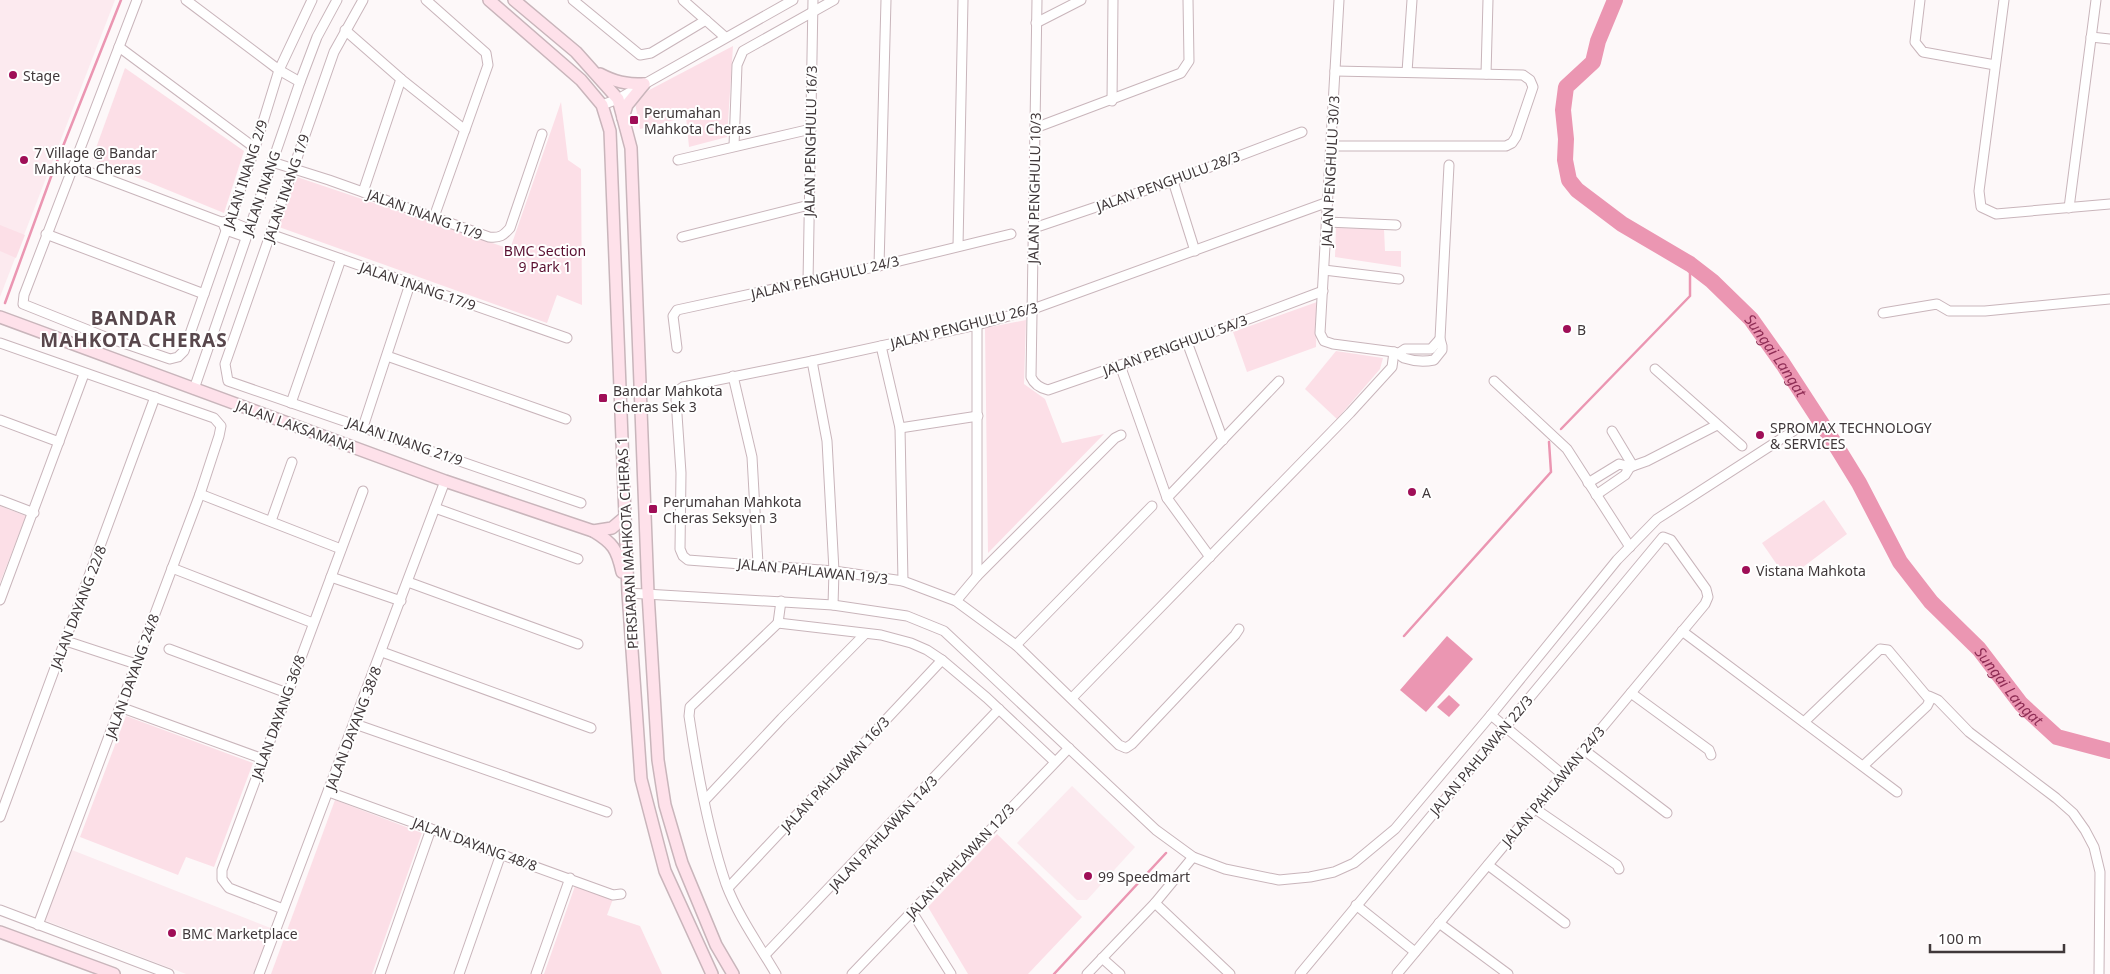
<svg xmlns="http://www.w3.org/2000/svg" width="2110" height="974" viewBox="0 0 2110 974" font-family="'Noto Sans',sans-serif">
  <rect width="100%" height="100%" fill="#fdf8f9"/>
  <g fill="#fceaef">
    <path d="M0 0H115L0 297Z"/>
    <path d="M1072 786 1135 847 1087 900H1077L1017 843Z"/>
    <path d="M72 850 273 929 256 974H186L44 920Z"/>
  </g>
  <g fill="#fcdfe7">
    <path d="M733 46 727 137 689 147 686 117 640 129 634 98Z"/>
    <path d="M125 68 244 151 224 213 92 159Z"/>
    <path d="M561 102 568 160 581 169 582 305 557 295 547 323 279 227 297 177 510 249Z"/>
    <path d="M0 225 25 235 16 258 0 251Z"/>
    <path d="M1336 228 1384 229 1385 251H1401V267L1335 257Z"/>
    <path d="M1317 302 1316 347 1247 372 1233 332Z"/>
    <path d="M1026 320 1024 384 1045 399 1062 443 1104 434 988 553 985 328Z"/>
    <path d="M1336 351 1383 358 1380 369 1337 419 1305 389Z"/>
    <path d="M1824 500 1847 534 1787 579 1762 543Z"/>
    <path d="M0 506 26 516 0 583Z"/>
    <path d="M126 716 253 763 214 867 186 857 178 875 80 837Z"/>
    <path d="M335 800 422 833 372 974H271Z"/>
    <path d="M997 834 1082 917 1028 974H968L928 907Z"/>
    <path d="M575 886 613 899 607 915 640 926 662 974H544Z"/>
  </g>
  <g fill="#eb96b2">
    <path d="M1447 636 1473 659 1426 712 1400 690Z"/>
    <path d="M1449 695 1460 705 1449 717 1437 707Z"/>
  </g>
  <g fill="none" stroke-linecap="round" stroke-linejoin="round">
    <g stroke="#eb96b2" stroke-width="2.5">
      <path d="M5 303 52 174 121 0"/>
      <path d="M1561 429 1690 296V264"/>
      <path d="M1404 636 1551 472 1549 442"/>
      <path d="M1054 974 1166 853"/>
    </g>
    <path stroke="#eb96b2" stroke-width="16" id="s1" d="M1615 0 1598 41 1593 62 1566 87 1563 110 1566 139 1565 160 1569 180 1577 190 1622 224 1690 264 1712 281 1751 319 1783 364 1835 444 1859 483 1900 562 1931 602 1979 649 2021 704 2057 737 2110 751"/>
    <g stroke="#c9b5bb" stroke-width="11">
      <g id="street">
        <path d="M137 0 24 295 23 304 103 336 170 359 178 357 184 351 255 148 279 70 312 0"/>
        <path d="M186 0 279 70 300 82"/>
        <path d="M363 0 334 52 225 364 228 381 581 503"/>
        <path d="M426 0 486 53 488 65 434 217"/>
        <path d="M573 0 640 55 651 53 706 20"/>
        <path d="M683 0 725 37"/>
        <path d="M1037 0 1031 377C1034 384 1040 388 1048 390L1187 342 1323 291"/>
        <path d="M1339 0 1320 333 1324 341 1333 344 1394 352C1399 353 1400 356 1404 358 1413 361 1424 362 1434 360L1442 350V346L1440 339 1449 165"/>
        <path d="M1920 0 1915 42 1923 52 1995 65"/>
        <path d="M2004 0 1979 191 1981 207 1996 214 2110 204"/>
        <path d="M1036 23 1081 0"/>
        <path d="M345 30 401 79 465 130"/>
        <path d="M2091 37 2110 39"/>
        <path d="M119 47 255 148"/>
        <path d="M1407 72 1412 0"/>
        <path d="M1486 74 1488 0"/>
        <path d="M1112 101 1113 0"/>
        <path d="M602 105 618 99 793 0"/>
        <path d="M1035 128 1181 73 1189 61 1188 0"/>
        <path d="M734 146 737 65 743 51 834 0"/>
        <path d="M1331 146H1506L1512 143 1516 137 1533 87 1530 80 1523 75 1335 71"/>
        <path d="M678 160 811 129"/>
        <path d="M272 162 329 180 489 237C500 238 503 236 510 228L542 134"/>
        <path d="M73 166 221 222 229 221 249 229"/>
        <path d="M1173 181 1195 251"/>
        <path d="M363 192 401 79"/>
        <path d="M2069 208 2096 0"/>
        <path d="M1327 222 1396 225"/>
        <path d="M224 226 226 230 246 237"/>
        <path d="M1034 228 1173 181 1302 132"/>
        <path d="M46 234 204 294"/>
        <path d="M270 234 567 338"/>
        <path d="M682 237 809 205"/>
        <path d="M958 246 963 0"/>
        <path d="M879 266 886 0"/>
        <path d="M1324 270 1399 279"/>
        <path d="M808 282 813 0"/>
        <path d="M1883 313 1937 304 1949 311H1985L2110 299"/>
        <path d="M977 325V576"/>
        <path d="M1187 342 1223 440"/>
        <path d="M0 343 214 418 221 426 219 436 200 494 38 925"/>
        <path d="M881 346 900 428 903 581"/>
        <path d="M677 348 673 316 677 310 879 266 1011 234"/>
        <path d="M1399 353 1405 349H1431L1440 339"/>
        <path d="M387 356 566 419"/>
        <path d="M812 361 827 441 834 571 833 605"/>
        <path d="M1120 365 1167 498 1210 557"/>
        <path d="M1655 369 1742 446"/>
        <path d="M733 376 752 457 758 564"/>
        <path d="M1494 381 1567 449 1630 547"/>
        <path d="M194 389 300 82 317 37 337 0"/>
        <path d="M291 403 341 259"/>
        <path d="M0 420 59 442"/>
        <path d="M363 427 410 284"/>
        <path d="M900 428 978 416"/>
        <path d="M1612 431 1633 466"/>
        <path d="M1588 483 1619 464 1630 467"/>
        <path d="M200 494 341 549"/>
        <path d="M1596 495 1625 475 1630 467 1647 461 1717 425"/>
        <path d="M1167 498 1279 381"/>
        <path d="M0 500 34 513"/>
        <path d="M435 508 578 559"/>
        <path d="M271 521 292 462"/>
        <path d="M172 568 313 623"/>
        <path d="M331 577 401 601"/>
        <path d="M408 582 578 644"/>
        <path d="M628 593 833 605 907 616 944 631 1156 830 1193 857 1225 869 1279 880 1310 877 1334 872 1354 863 1395 829 1491 715 1617 560 1657 519 1798 428"/>
        <path d="M0 600 84 374"/>
        <path d="M956 601 977 576 1115 438 1121 435"/>
        <path d="M778 623 881 635 911 643 927 650 942 660 987 698 1054 761"/>
        <path d="M778 623 781 601"/>
        <path d="M1239 629 1235 635 1132 744 1126 748 1119 745 1016 645 956 601 903 581 834 571 688 560 683 556 680 549 681 473 676 400 677 391 683 387 812 361 977 325 1033 309 1328 202"/>
        <path d="M1682 631 1897 792"/>
        <path d="M66 641 136 664"/>
        <path d="M1016 645 1152 506"/>
        <path d="M169 649 287 693"/>
        <path d="M382 652 591 728"/>
        <path d="M1631 693 1709 750 1711 755"/>
        <path d="M1929 696 1938 700 1969 732 2056 798 2073 813 2085 830 2094 847 2100 872 2099 974"/>
        <path d="M1072 698 1350 413 1392 367 1394 352"/>
        <path d="M120 707 263 759"/>
        <path d="M1491 715 1562 774"/>
        <path d="M1804 722 1880 649 1888 650 1930 700 1927 706 1863 766"/>
        <path d="M355 724 607 812"/>
        <path d="M1584 750 1667 813"/>
        <path d="M329 792 613 895 621 894"/>
        <path d="M705 800 782 718 865 634"/>
        <path d="M1534 808 1617 865 1619 869"/>
        <path d="M0 817 155 397"/>
        <path d="M1488 865 1565 923"/>
        <path d="M728 888 942 660"/>
        <path d="M1155 903 1230 974"/>
        <path d="M1356 905 1415 952"/>
        <path d="M283 909 229 888 222 879V870L363 491"/>
        <path d="M0 910 169 974"/>
        <path d="M912 912 951 974"/>
        <path d="M1439 923 1508 974"/>
        <path d="M765 955 999 709"/>
        <path d="M1102 958 1120 974"/>
        <path d="M259 974 445 481"/>
        <path d="M380 974 431 829"/>
        <path d="M459 974 501 854"/>
        <path d="M536 974 570 878"/>
        <path d="M776 974C759 945 738 916 726 884 708 831 697 770 689 716L690 707 778 623"/>
        <path d="M852 974 1069 748"/>
        <path d="M1087 974 1155 903 1193 857"/>
        <path d="M1300 974 1663 537 1671 540 1706 589 1708 597 1705 604 1397 974"/>
      </g>
    </g>
    <g stroke="#c9b5bb" stroke-width="14">
      <g id="secondary">
        <path d="M489 0 581 80 602 105 610 131 628 593 641 779 665 871 712 974"/>
        <path d="M514 0 576 52 618 99 631 148 648 593 658 760 665 805 682 863 716 945 733 974"/>
        <path d="M600 74C615 82 626 84 644 84"/>
        <path d="M623 118 627 105 644 84"/>
        <path d="M0 317 445 481 593 531C613 543 617 549 622 572"/>
        <path d="M593 531 612 528 625 517"/>
        <path d="M0 932 114 974"/>
      </g>
    </g>
    <use href="#street" stroke="#fff" stroke-width="9"/>
    <use href="#secondary" stroke="#fee1ea" stroke-width="11"/>
  </g>
  <g fill="#9f0e57" stroke="#fff" stroke-width="2">
    <circle cx="13" cy="75" r="5"/>
    <rect x="629" y="115" width="10" height="10" rx="2.5"/>
    <circle cx="24" cy="160" r="5"/>
    <circle cx="1567" cy="329" r="5"/>
    <rect x="598" y="393" width="10" height="10" rx="2.5"/>
    <circle cx="1760" cy="435" r="5"/>
    <circle cx="1412" cy="492" r="5"/>
    <rect x="648" y="504" width="10" height="10" rx="2.5"/>
    <circle cx="1746" cy="570" r="5"/>
    <circle cx="1088" cy="876" r="5"/>
    <circle cx="172" cy="933" r="5"/>
  </g>
  <g text-anchor="middle" dominant-baseline="central" stroke-width="4" stroke-linejoin="round" paint-order="stroke">
    <g font-size="14" fill="#40383a" stroke="#fff" text-anchor="start">
      <text x="23" y="75">Stage</text>
      <text x="644" y="112">Perumahan<tspan x="644" dy="16">Mahkota Cheras</tspan></text>
      <text x="34" y="152">7 Village @ Bandar<tspan x="34" dy="16">Mahkota Cheras</tspan></text>
      <text x="1577" y="329">B</text>
      <text x="613" y="390">Bandar Mahkota<tspan x="613" dy="16">Cheras Sek 3</tspan></text>
      <text x="1770" y="427">SPROMAX TECHNOLOGY<tspan x="1770" dy="16">&amp; SERVICES</tspan></text>
      <text x="1422" y="492">A</text>
      <text x="663" y="501">Perumahan Mahkota<tspan x="663" dy="16">Cheras Seksyen 3</tspan></text>
      <text x="1756" y="570">Vistana Mahkota</text>
      <text x="1098" y="876">99 Speedmart</text>
      <text x="182" y="933">BMC Marketplace</text>
    </g>
    <g font-size="14" fill="#40383a" stroke="#fff">
      <text transform="translate(810 141) rotate(-89)">JALAN PENGHULU 16/3</text>
      <text transform="translate(1330 171) rotate(-87)">JALAN PENGHULU 30/3</text>
      <text transform="translate(245 174) rotate(-72)">JALAN INANG 2/9</text>
      <text transform="translate(1168 181) rotate(-20)">JALAN PENGHULU 28/3</text>
      <text transform="translate(286 188) rotate(-71)">JALAN INANG 1/9</text>
      <text transform="translate(1034 188) rotate(-89)">JALAN PENGHULU 10/3</text>
      <text transform="translate(261 193) rotate(-71)">JALAN INANG</text>
      <text transform="translate(425 214) rotate(20)">JALAN INANG 11/9</text>
      <text transform="translate(825 277) rotate(-13)">JALAN PENGHULU 24/3</text>
      <text transform="translate(418 286) rotate(19)">JALAN INANG 17/9</text>
      <text transform="translate(964 325) rotate(-14)">JALAN PENGHULU 26/3</text>
      <text transform="translate(1175 345) rotate(-20)">JALAN PENGHULU 5A/3</text>
      <text transform="translate(296 426) rotate(20)">JALAN LAKSAMANA</text>
      <text transform="translate(405 441) rotate(19)">JALAN INANG 21/9</text>
      <text transform="translate(627 543) rotate(-93)">PERSIARAN MAHKOTA CHERAS 1</text>
      <text transform="translate(813 571) rotate(6)">JALAN PAHLAWAN 19/3</text>
      <text transform="translate(78 607) rotate(-69)">JALAN DAYANG 22/8</text>
      <text transform="translate(132 676) rotate(-70)">JALAN DAYANG 24/8</text>
      <text transform="translate(278 717) rotate(-70)">JALAN DAYANG 36/8</text>
      <text transform="translate(353 728) rotate(-69)">JALAN DAYANG 38/8</text>
      <text transform="translate(1481 755) rotate(-50)">JALAN PAHLAWAN 22/3</text>
      <text transform="translate(835 774) rotate(-47)">JALAN PAHLAWAN 16/3</text>
      <text transform="translate(1553 786) rotate(-50)">JALAN PAHLAWAN 24/3</text>
      <text transform="translate(883 833) rotate(-47)">JALAN PAHLAWAN 14/3</text>
      <text transform="translate(475 844) rotate(20)">JALAN DAYANG 48/8</text>
      <text transform="translate(960 861) rotate(-47)">JALAN PAHLAWAN 12/3</text>
    </g>
    <g font-size="14" fill="#590f30" stroke="#fff">
      <text x="545" y="250">BMC Section<tspan x="545" dy="16">9 Park 1</tspan></text>
    </g>
    <g font-size="15" font-style="italic" fill="#8f2d55" stroke="#fff">
      <text stroke="none"><textPath href="#s1" startOffset="471">Sungai Langat</textPath></text>
      <text stroke="none"><textPath href="#s1" startOffset="878">Sungai Langat</textPath></text>
    </g>
    <g font-size="19" font-weight="bold" letter-spacing="1" fill="#58474c" stroke="#fff">
      <text x="134" y="318">BANDAR<tspan x="134" dy="22">MAHKOTA CHERAS</tspan></text>
    </g>
  </g>
  <path d="M1930 944v8h134v-8" fill="none" stroke="#40383a" stroke-width="2.5"/>
  <text x="1938" y="944" font-size="15" fill="#40383a" stroke="#ffffff" stroke-width="4" paint-order="stroke">100 m</text>
</svg>
